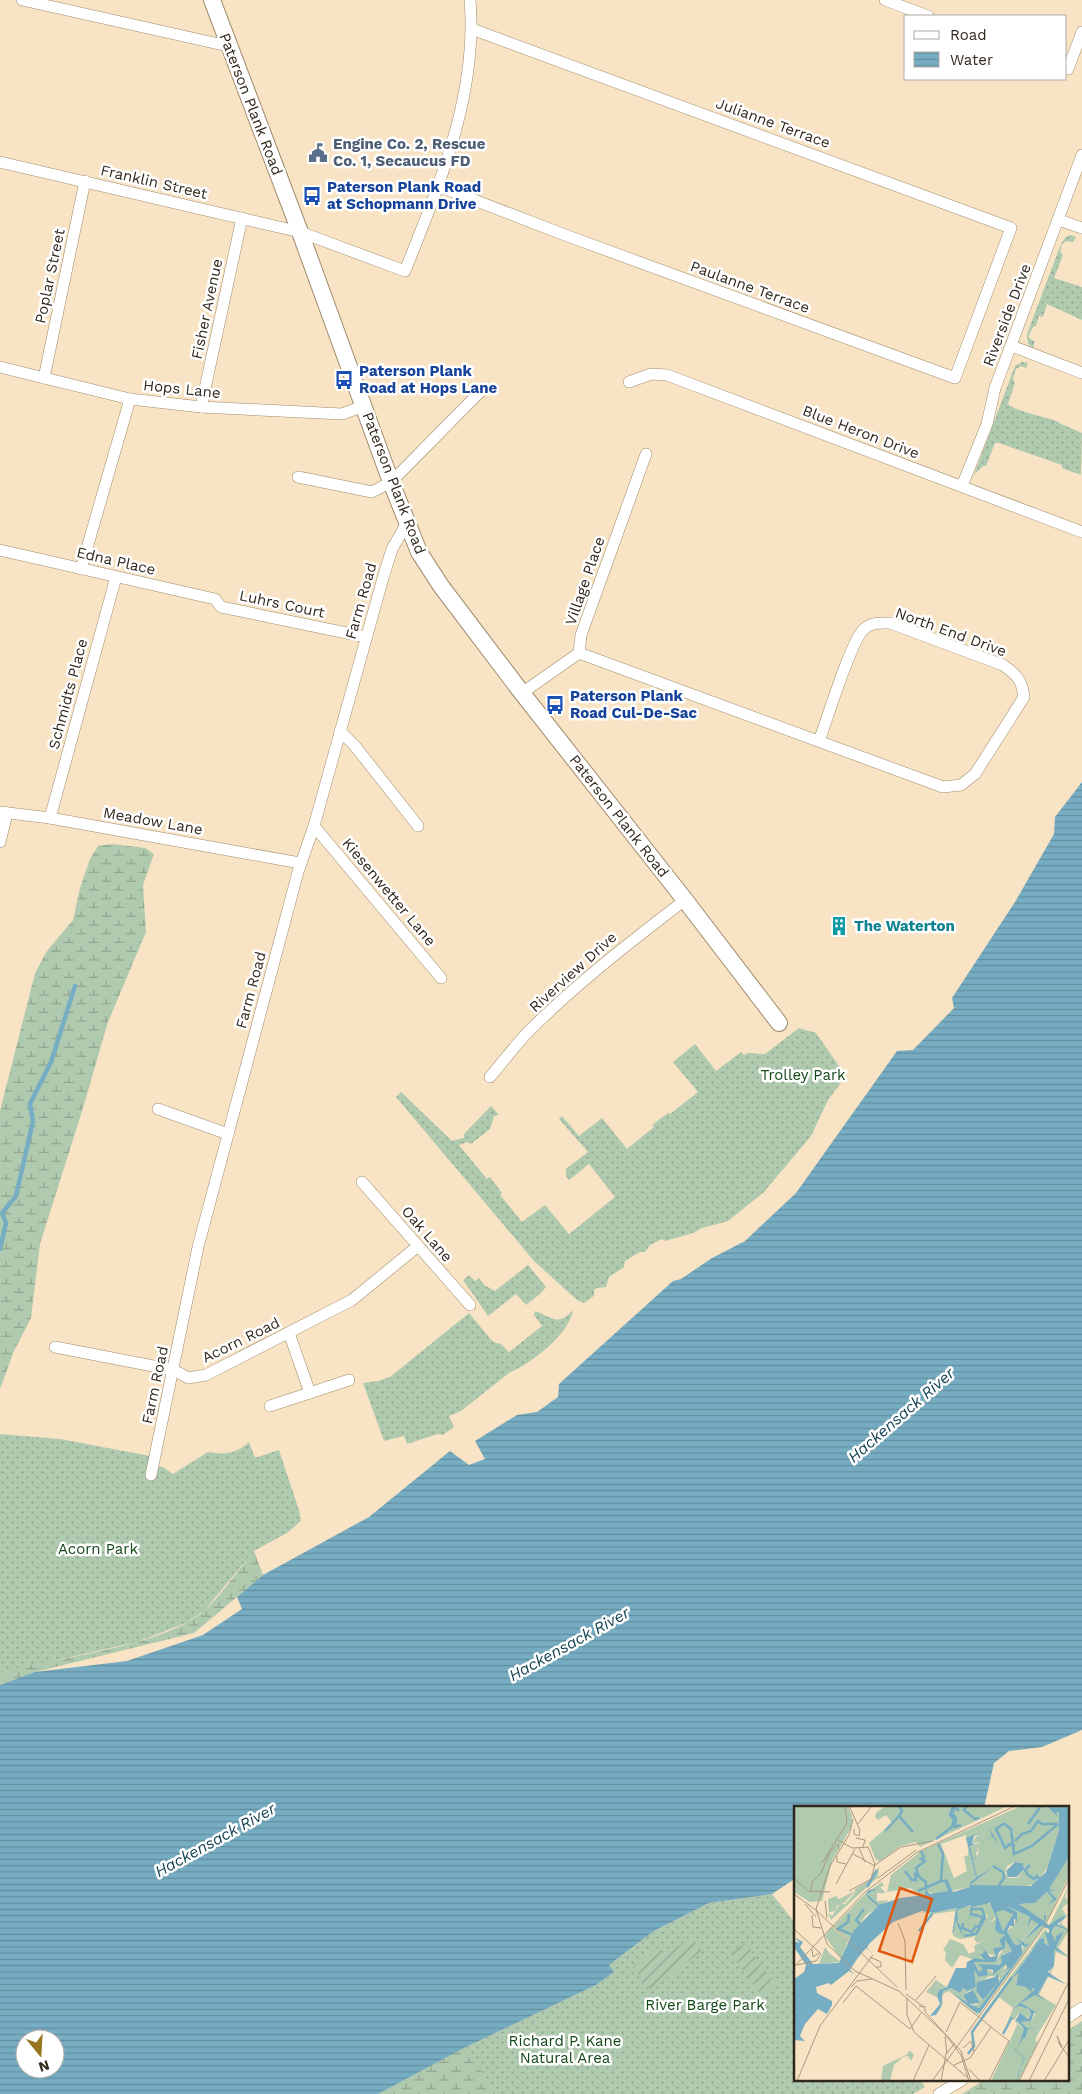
<svg xmlns="http://www.w3.org/2000/svg" width="1082" height="2094" viewBox="0 0 1082 2094" font-family="'Work Sans',sans-serif">
  <defs>
    <pattern id="grass-dots" width="8" height="8" patternUnits="userSpaceOnUse" patternTransform="scale(1.25)"><rect width="8" height="8" fill="#b0caaf"/><path d="M2 2h.1M6 6h.1" fill="none" stroke="#90a48e" stroke-width="1.8" stroke-linecap="round"/></pattern>
    <pattern id="wetland-marsh" width="20" height="14" patternUnits="userSpaceOnUse" patternTransform="scale(1.25)"><rect width="20" height="14" fill="#b0caaf"/><path d="M1 5h8M5 5V1M11 12h8M15 12V8" fill="none" stroke="#90a48e"/></pattern>
    <pattern id="garden-furrows" width="10" height="10" patternUnits="userSpaceOnUse" patternTransform="scale(1.25)"><rect width="10" height="10" fill="#b0caaf"/><path d="M-1 1l2-2M0 10L10 0M9 11l2-2" fill="none" stroke="#90a48e"/></pattern>
    <pattern id="water-rules" width="6" height="5" patternUnits="userSpaceOnUse" patternTransform="scale(1.25)"><rect width="6" height="5" fill="#77adc3"/><path d="M0 2.5h6" fill="none" stroke="#628d9e"/></pattern>
  </defs>
  <rect width="100%" height="100%" fill="#f8e4c4"/>
  <g fill="url(#grass-dots)">
    <path d="M1070 235 1076 237 1073 242 1066 241 1062 244 1060 252 1063 255 1054 278 1082 287V320L1047 304 1043 317 1039 316 1036 326 1033 327 1028 337 1035 342 1033 348 1028 344 1027 334 1061 244 1065 238Z"/>
    <path d="M1022 362 1028 363 1026 368 1021 366 1016 369 1013 379 1015 383 1008 404C1014 411 1047 417 1059 422V423L1082 433 1081 475 1062 468V465L999 443H995L986 466H983L974 475 1015 366Z"/>
    <path d="M799 1028 816 1033 846 1076 828 1100 811 1136 764 1192 728 1221 702 1228 693 1233 665 1241 662 1239 650 1245 645 1252H640L625 1261 624 1267 609 1277 606 1287 597 1288 594 1290V1296L584 1303 577 1300 534 1261 396 1097 401 1092 452 1141 464 1138V1134L491 1106 499 1115 494 1116 490 1129 471 1144 467 1142 459 1145 487 1179 490 1177 502 1193 500 1195 522 1222 545 1205 569 1234 615 1197 589 1164 569 1180 566 1176V1169L588 1152 559 1119 562 1116 579 1136 602 1118 627 1149 654 1127 652 1125 668 1113 670 1114 698 1092 673 1062 695 1044 716 1071 741 1052 744 1055 748 1053 765 1054Z"/>
    <path d="M528 1265 546 1287 540 1294 526 1305 516 1294 488 1316 463 1280 469 1275 475 1281 479 1278 484 1285 495 1291Z"/>
    <path d="M573 1310C569 1335 530 1364 509 1373L461 1411 449 1416 454 1427 443 1435 438 1434 407 1444 404 1436 384 1441 363 1383 378 1381 390 1377 469 1313 493 1342 501 1344 509 1352 542 1326 534 1315 535 1311C551 1317 559 1327 573 1310Z"/>
    <path d="M0 1434 60 1439 150 1456 149 1465 163 1467 173 1474 208 1452C225 1455 236 1454 249 1442L255 1458 279 1450 299 1510 301 1521 287 1533 254 1551 205 1610 186 1623 137 1642 0 1673Z"/>
    <path d="M772 1894 796 1924V2080H920L925 2087 913 2094H378L464 2048 596 1985 614 1972 609 1965 654 1931 709 1903Z"/>
  </g>
  <g fill="url(#wetland-marsh)">
    <path d="M112 844 145 848 154 854 143 885 146 932 108 1022 83 1108 40 1244 31 1318 14 1351 0 1389V1111L35 973 47 951 73 920 80 888 90 859 98 846Z"/>
    <path d="M254 1551 263 1575 194 1633 35 1672 0 1685V1673C55 1657 166 1647 206 1609 224 1592 238 1570 254 1551Z"/>
    <path d="M1082 2021V2094H962L984 2080H1068V2030Z"/>
    <path d="M464 2048 498 2094H378Z"/>
  </g>
  <g fill="url(#garden-furrows)">
    <path d="M691 1937 702 1951 650 1990 633 1967 659 1947 666 1956Z"/>
    <path d="M745 1943 776 1985 762 1996 731 1954Z"/>
  </g>
  <path fill="url(#water-rules)" fill-rule="evenodd" d="M1082 782V1730L1042 1747 1009 1751 994 1763 984 1808H796V1878L772 1894 709 1903 654 1931 609 1965 614 1972 596 1985 464 2048 378 2094H0V1685L35 1672 127 1661 203 1635 242 1609 237 1597 263 1575 369 1517 450 1451 469 1465 485 1459 475 1441 517 1415 537 1412 558 1397 559 1384 673 1281 681 1279 712 1258 745 1241 796 1193 897 1051 913 1050 954 1008 952 998 1015 902 1054 834 1055 817ZM25 2039H55V2069H25Z"/>
  <g fill="none" stroke-linecap="round" stroke-linejoin="round">
    <path stroke="#77adc3" stroke-width="4.5" d="M0 1249 6 1223 2 1213 16 1196 33 1121 30 1104 51 1062 75 986"/>
    <g stroke="#9f8c6e" stroke-width="12">
      <g id="street">
        <path d="M22 0 228 46"/>
        <path d="M885 0 928 16"/>
        <path d="M1066 69H1068L1082 32"/>
        <path d="M0 162 300 232 405 271C439 185 478 95 470 0"/>
        <path d="M438 186 565 235 955 378 1011 228 472 29"/>
        <path d="M1059 220 1082 228"/>
        <path d="M1012 346 1082 373"/>
        <path d="M0 367 130 399 201 407 342 414 364 406"/>
        <path d="M44 378 85 181"/>
        <path d="M629 382 651 374 667 375 1082 532"/>
        <path d="M201 407 242 218"/>
        <path d="M298 477 372 492 391 482 480 392"/>
        <path d="M962 486 987 424 995 388 1082 155"/>
        <path d="M0 550 215 599 221 607 366 637"/>
        <path d="M81 569 130 399"/>
        <path d="M579 653 943 787 961 785 975 774 1024 697C1022 680 1017 675 1003 665L890 623C881 623 871 622 864 629 851 640 827 720 819 741"/>
        <path d="M522 693 579 653 581 635 646 454"/>
        <path d="M340 731 355 746 418 826"/>
        <path d="M0 812 50 818 300 863"/>
        <path d="M50 818 116 577"/>
        <path d="M314 826 441 978"/>
        <path d="M0 842 7 813"/>
        <path d="M490 1077C502 1063 514 1047 527 1033 576 984 630 942 685 900"/>
        <path d="M158 1109 228 1134"/>
        <path d="M362 1182 470 1305"/>
        <path d="M289 1333 310 1393"/>
        <path d="M55 1347 174 1370 188 1378 206 1375 352 1300 418 1246"/>
        <path d="M270 1406 349 1380"/>
        <path d="M151 1475 198 1247 298 872 314 826 383 578 392 549 407 523"/>
        <path d="M1068 2017 1082 2008"/>
        <path d="M939 2094 962 2080"/>
      </g>
    </g>
    <g stroke="#9f8c6e" stroke-width="18">
      <path id="secondary" d="M212 0 300 232 391 482 419 552 441 586 522 693 685 900 779 1023"/>
    </g>
    <use href="#street" stroke="#fff" stroke-width="11"/>
    <use href="#secondary" stroke="#fff" stroke-width="16"/>
  </g>
  <defs>
    <g id="civic-bare" transform="scale(1.5)"><path d="M-.6-6.5H3V-4.5H.6V-3L4-1V1h2V6H-6V1h2V-1L-.6-3ZM-1.2 2.5V6h2.4V2.5Z" fill="#5c6f8a" stroke="#fff" stroke-width="2.5" paint-order="stroke"/></g>
    <g id="bus-bare" transform="scale(1.5)"><path d="M-5-6H5V4H4V6H2V4H-2V6H-4V4H-5ZM-3.5-4V0h7V-4ZM-3.5 1.2v1.5H-2V1.2ZM2 1.2v1.5H3.5V1.2Z" fill="#1a4fb4" stroke="#fff" stroke-width="2.5" paint-order="stroke"/></g>
    <g id="building-bare" transform="scale(1.5)"><path d="M-4-6H4V6H1V3H-1V6H-4ZM-2.5-4.3h1.7v1.8h-1.7ZM.8-4.3h1.7v1.8H.8ZM-2.5-1h1.7V.8h-1.7ZM.8-1h1.7V.8H.8Z" fill="#0f9aa8" stroke="#fff" stroke-width="2.5" paint-order="stroke"/></g>
  </defs>
  <g fill-rule="evenodd">
    <use href="#civic-bare" x="318" y="153"/>
    <use href="#bus-bare" x="312" y="196"/>
    <use href="#bus-bare" x="344" y="380"/>
    <use href="#bus-bare" x="555" y="705"/>
    <use href="#building-bare" x="839" y="926"/>
  </g>
  <g text-anchor="middle" dominant-baseline="central" stroke-width="5" stroke-linejoin="round" paint-order="stroke">
    <g font-size="15" fill="#30281c" stroke="#fff">
      <text transform="translate(251 104) rotate(69)">Paterson Plank Road</text>
      <text transform="translate(773 123) rotate(20)">Julianne Terrace</text>
      <text transform="translate(154 182) rotate(13)">Franklin Street</text>
      <text transform="translate(50 276) rotate(-78)">Poplar Street</text>
      <text transform="translate(750 287) rotate(20)">Paulanne Terrace</text>
      <text transform="translate(207 309) rotate(-78)">Fisher Avenue</text>
      <text transform="translate(1007 315) rotate(-69)">Riverside Drive</text>
      <text transform="translate(182 389) rotate(6)">Hops Lane</text>
      <text transform="translate(861 432) rotate(21)">Blue Heron Drive</text>
      <text transform="translate(394 483) rotate(69)">Paterson Plank Road</text>
      <text transform="translate(116 561) rotate(13)">Edna Place</text>
      <text transform="translate(585 581) rotate(-71)">Village Place</text>
      <text transform="translate(361 601) rotate(-74)">Farm Road</text>
      <text transform="translate(282 604) rotate(12)">Luhrs Court</text>
      <text transform="translate(951 632) rotate(20)">North End Drive</text>
      <text transform="translate(68 694) rotate(-75)">Schmidts Place</text>
      <text transform="translate(619 816) rotate(52)">Paterson Plank Road</text>
      <text transform="translate(153 821) rotate(10)">Meadow Lane</text>
      <text transform="translate(389 892) rotate(50)">Kiesenwetter Lane</text>
      <text transform="translate(573 972) rotate(-42)">Riverview Drive</text>
      <text transform="translate(251 990) rotate(-75)">Farm Road</text>
      <text transform="translate(427 1234) rotate(49)">Oak Lane</text>
      <text transform="translate(241 1340) rotate(-26)">Acorn Road</text>
      <text transform="translate(155 1385) rotate(-78)">Farm Road</text>
    </g>
    <g font-size="15" font-weight="bold" fill="#4e5e75" stroke="#fff" text-anchor="start">
      <text x="333" y="144">Engine Co. 2, Rescue<tspan x="333" dy="17">Co. 1, Secaucus FD</tspan></text>
    </g>
    <g font-size="15" font-weight="bold" fill="#164399" stroke="#fff" text-anchor="start">
      <text x="327" y="187">Paterson Plank Road<tspan x="327" dy="17">at Schopmann Drive</tspan></text>
      <text x="359" y="371">Paterson Plank<tspan x="359" dy="17">Road at Hops Lane</tspan></text>
      <text x="570" y="696">Paterson Plank<tspan x="570" dy="17">Road Cul-De-Sac</tspan></text>
    </g>
    <g font-size="15" font-weight="bold" fill="#0d838f" stroke="#fff" text-anchor="start">
      <text x="854" y="926">The Waterton</text>
    </g>
    <g font-size="15" fill="#134817" stroke="#fff">
      <text x="803" y="1075">Trolley Park</text>
      <text x="98" y="1549">Acorn Park</text>
      <text x="705" y="2005">River Barge Park</text>
      <text x="565" y="2041">Richard P. Kane<tspan x="565" dy="17">Natural Area</tspan></text>
    </g>
    <g font-size="16" font-style="italic" fill="#144354" stroke="#fff">
      <text transform="translate(901 1415) rotate(-41)">Hackensack River</text>
      <text transform="translate(569 1644) rotate(-29)">Hackensack River</text>
      <text transform="translate(215 1840) rotate(-29)">Hackensack River</text>
    </g>
  </g>
  <g transform="translate(794 1806)">
    <rect width="275" height="275" fill="#f8e4c4"/>
    <path d="M61 85 50 97 44 99 41 105 35 106 34 93 42 90 45 93ZM192 97 199 99 202 111 195 117V125L189 135 183 137 180 133 194 110 191 104ZM156 133 169 138 178 153 166 149 159 161H157L151 154 152 146 149 144Z" fill="#b0caaf"/>
    <path d="M115 244 120 249 117 255 114 250 109 251 100 259 96 275H87L89 260 114 248Z" fill="#b0caaf"/>
    <path d="M91 0H214L126 41 122 36 107 40 86 55 82 54 75 37 98 17 92 9 84 14 81 11 82 7ZM227 0H253L261 7 265 6V24L253 62 243 77 228 81 182 80 140 88 132 85 130 89 124 90 117 82 93 86 97 69 127 45ZM184 28 178 37 188 36 176 40 179 53 183 51 181 45 185 41V43L183 52 179 54 183 73 177 77V81L176 76 182 72 172 33ZM172 29 174 43V49L170 51 173 65 160 72 147 38ZM221 56 229 57 230 63 224 72H215L211 67 213 60ZM275 51V70L252 117 225 98 241 97 253 86 259 93 261 94 254 84ZM85 60 84 71 37 114 34 107 38 110 46 98H51L61 87V83L78 73ZM88 76 90 80 86 81 92 87H83V95L95 94 72 109 55 134 40 120 71 88ZM275 79 271 91 275 96 268 102 272 109 255 120ZM192 97 193 109 179 131 166 133 159 130 161 105 140 108 121 129 137 108 125 106 139 107ZM203 98 219 108 209 125 201 104ZM213 100 236 111V117L239 114 244 117 225 139 220 138 213 125 220 119 223 106ZM272 111 267 117 275 124 264 142 275 152 262 146 260 160 256 169 273 178 254 171 245 189 262 199 245 226 241 234 244 236 225 275H197L223 219 221 215 223 211V217L230 223 229 232 234 223H244L233 222 227 216 237 215 242 207 227 197 241 188 246 191 244 188 259 160 257 124 261 120 267 122 264 114ZM202 113 204 127 211 129 205 134 208 141 202 150 189 146 186 150 192 153 189 155 178 154 175 147 181 146 180 140 189 135 195 125V117ZM245 120 250 121 184 209 155 185 147 189 149 197 148 199 142 209 148 197 146 189 149 185 157 182 166 187 169 182 172 185 182 181 180 164 187 171 194 167 193 163 200 167 212 158 208 167 216 160 213 149 223 141 225 149 205 176 206 171 196 170 183 178 182 185 188 194 205 177 185 202 175 198 183 199 186 195 177 184 169 189 174 197 158 186 176 201 186 205 229 147V135ZM38 121 54 135 47 153 31 130ZM252 122 255 140 250 137V133L243 140 246 144 242 141 237 144 218 173 227 164 222 178 241 183 220 202 225 199 235 203 237 212 229 211 227 207 224 210 225 207 220 214 216 213 209 228 219 202 205 191 189 212 198 218 187 211ZM211 132 218 145 208 149V156L203 160 185 158 189 163 185 166 180 156 199 154 201 156 211 141ZM31 141 36 148 47 156 25 158ZM142 174 152 181 145 184 143 191 132 186Z" fill="#b0caaf" fill-rule="evenodd"/>
    <path d="M0 0H54L58 10V20L38 55 28 95 16 96 0 86Z" fill="#b0caaf"/>
    <path d="M253 0H275V51L255 83 262 85H255L263 93 254 99 259 93 253 86 241 97 225 98 250 115V109L252 110 251 116 255 119 267 111 274 109 263 118 275 124 261 120 257 126 261 136 262 130 270 125 262 141 275 151 260 143V160L254 166 271 178 254 170 244 188 252 194 241 189 227 197 243 207H240L237 215 227 216 233 222 245 223H234L231 232H229L224 241 221 243 231 252 225 264 229 266 225 265V269L223 275 225 264 230 252 220 243 224 241 230 223 222 214 226 207 234 213 237 209 235 203 225 200 220 202 241 183 238 182 237 186 232 181 222 179 225 167 218 172 246 133 250 132V137L255 140 251 126 255 127V123L247 120 229 135 231 139 234 137 233 141 227 139 229 147 185 208V205L183 207 176 202 156 185 174 197 169 189 179 184 186 197 175 198 185 202 204 177 189 194 182 185 183 176 201 171 204 167 205 176 216 162 206 167 213 162 212 158 199 169V164L193 163 194 169 185 171 180 164 182 181 173 185 169 182 166 187 157 182 149 185 147 201 142 209 136 210 146 198 143 190 145 184 153 181 162 162H172L173 156 181 152 191 154 186 149 191 145 184 138 192 145 196 151 202 150 199 142 208 141 205 134 211 129 204 127 201 123 202 111 196 97 178 101V105L175 114 184 126 175 114 177 99 163 104 164 112 163 116 166 119 169 131 162 116V110L160 125 158 128 162 104 163 102 139 107 128 105 99 116 75 138 73 142 78 147 72 142 63 153 56 164 61 169 55 165 37 179 35 177 22 181 23 187 38 195V199L33 208 24 203 11 218 6 230 11 235 0 234V173L10 166 12 159 0 141V135L6 137 0 131 9 136 6 141 19 158 45 157 60 124 84 100 75 93 72 87 75 84 83 83 73 88 85 99 106 92 130 89 132 84 136 88 154 85 150 74 153 73 159 86 176 81V76L182 72 172 32 189 26 180 30 178 37 181 38 198 31 196 23 202 33 204 38 199 31 176 40 179 53 183 51 181 45 186 42 182 46 183 52 179 54 183 71 199 61 176 79 237 80 252 66 265 24V6L262 7 264 11ZM213 100 236 111 233 121 238 114 244 118 228 136 221 132 227 137 224 139 220 138 213 125 216 120H220V112L223 116V106ZM209 104 219 108 209 125 202 106ZM211 133 218 145 207 150 208 156 205 159 184 158 189 163 185 166 180 156H202L205 146 211 142ZM221 56 229 57 230 63 223 71H214L212 65Z" fill="#77adc3" fill-rule="evenodd"/>
    <path fill="none" stroke="#77adc3" stroke-width="2.5" d="M105 0 108 5 105 10 119 26M173 0 170 4 181 13 185 12M165 5 161 1 158 8 162 12 161 21 167 19M209 17 217 23 220 48 238 40 264 18M209 18 202 23 211 42 216 38 221 40M234 18 247 0M91 25 104 11M142 33 158 21 160 13 156 9 159 0M221 35 228 28 237 25 244 15 248 18H264M144 38 149 48 147 74 151 76M127 45 130 51 127 53 131 55 122 62 125 71 132 76V84M236 59 231 64 233 68 240 73 243 70 246 75M199 60 209 66 210 72 205 79M111 65 118 74H122L121 68 124 70M73 81 83 64M124 85 147 75M55 108 54 116 44 123 59 129M177 108 189 111 185 121 180 120M169 117 168 122 178 126 181 122M66 118 62 114 70 103M125 125 138 108M170 130 182 128 191 112 188 103H177M209 228 218 211M174 248 180 240 178 226 218 171"/>
    <path fill="none" stroke="#a89981" stroke-width="1" d="M55 0 66 24 65 30 60 28V23M63 19 78 0M55 29 59 13M55 29 36 60 22 103 33 138 61 165 105 185 151 228 167 249 175 275M62 32 71 34 69 41M44 34 58 42 74 41 81 58 77 73 55 85M65 42 71 56M36 46 44 38 45 43M59 48 81 60M43 50V56L52 58M28 57 53 17 51 0M81 59 107 41 139 35M84 72 122 44M1 73 14 85 36 86M42 78 61 43M17 86 18 76 27 67 36 46M0 88 23 105 103 181M31 95 33 112M11 98 22 111M18 109 19 121 27 122M104 117 111 135 112 184M0 123 27 148 22 155 3 159M18 143 19 151 25 147M76 151 87 156V161H82M0 161 71 86 122 47 221 0M57 181 63 175 78 173M112 188 130 201 125 200M113 192V210M122 194 142 170M166 196 202 225M49 197 62 180 116 223 127 207M131 200V206L167 245 177 275M113 209 120 226 174 272M152 226 166 196M151 230 153 248M264 236 275 251M267 241 263 230 268 241M169 242 177 235 180 246M160 259 176 252 197 221M175 263 186 275M3 275 26 220 79 149M119 275 135 239M138 275 250 121 275 73M147 275 152 248 161 237M195 275 215 235 202 225M225 275 275 175M235 275 275 193M250 275 275 234"/>
    <path fill="#df570d" fill-opacity="0.15" stroke="#df570d" stroke-width="2.5" d="M106 82 138 93 118 156 85 145Z"/>
    <rect width="275" height="275" fill="none" stroke="#30281c" stroke-width="2.5"/>
  </g>
  <rect x="904" y="15" width="162" height="65" fill="#ffffff" stroke="#aca9a4"/>
  <rect x="914" y="31" width="25" height="8" fill="#ffffff" stroke="#aca9a4"/>
  <text x="950" y="40" font-size="15" fill="#30281c">Road</text>
  <rect x="914" y="52" width="25" height="15" fill="url(#water-rules)" stroke="#aca9a4"/>
  <text x="950" y="65" font-size="15" fill="#30281c">Water</text>
  <g transform="translate(40 2054) rotate(162)"><circle r="24" fill="#ffffff" stroke="#aca9a4"/>
  <path d="M0-4L9 19L0 12L-9 19Z" fill="#96761e"/>
  <text y="-8" font-size="14" font-weight="bold" text-anchor="middle" fill="#30281c">N</text>
  </g>
</svg>
